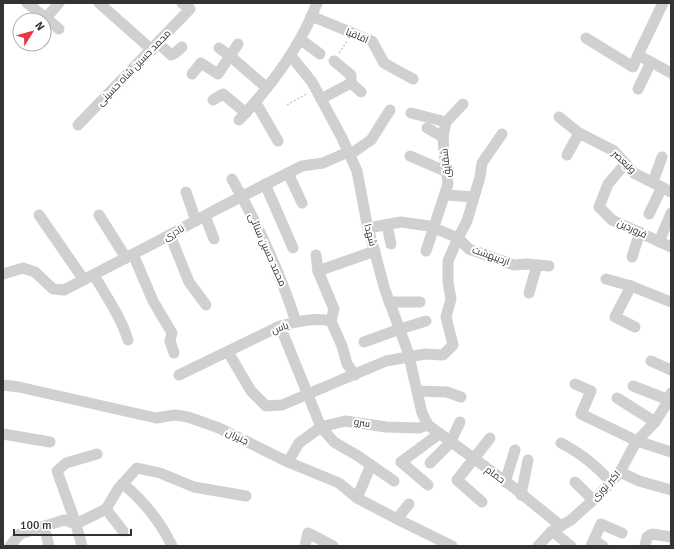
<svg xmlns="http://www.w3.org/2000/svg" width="674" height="549" viewBox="0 0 674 549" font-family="Signika,Cairo,sans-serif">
  <rect width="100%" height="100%" fill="#fff"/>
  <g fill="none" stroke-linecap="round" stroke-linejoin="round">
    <g stroke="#cdcdcd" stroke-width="1.5" stroke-dasharray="2 2" stroke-linecap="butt">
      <path d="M339 53 347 41"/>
      <path d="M287 105 308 93"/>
    </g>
    <g stroke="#d0d0d0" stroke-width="11">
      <path d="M27 3 46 18"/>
      <path d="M99 3 152 50"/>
      <path d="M663 3 638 55 671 73"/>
      <path d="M311 16 372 41 384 63 413 79"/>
      <path d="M59 29 46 18 59 3"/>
      <path d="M586 38 633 67 638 55"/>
      <path d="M300 39 320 54"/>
      <path d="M158 43 171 55 175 53 182 47"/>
      <path d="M219 48 230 56 267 88"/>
      <path d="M291 56 312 82 342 138 357 171 367 224 385 290 408 352 422 413 428 425 513 487 561 526"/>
      <path d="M192 74 201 63 218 74 238 44"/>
      <path d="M351 83 361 92"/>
      <path d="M638 89 651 62"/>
      <path d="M321 99 351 83V75L334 61"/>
      <path d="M213 100 223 94 246 113"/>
      <path d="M256 103 278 141"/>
      <path d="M411 113 446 122"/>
      <path d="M559 117 579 133 614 151 634 173 671 192"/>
      <path d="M239 120C271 86 300 48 317 3"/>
      <path d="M78 125 190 9 182 3"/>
      <path d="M427 128 443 137"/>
      <path d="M349 155 371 140 390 110"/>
      <path d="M567 155 579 133"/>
      <path d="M410 156 447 172"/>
      <path d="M625 164 608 184 599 207 612 220 671 247"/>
      <path d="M288 173 302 203"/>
      <path d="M232 179C258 225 280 272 296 322"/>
      <path d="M653 182 662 157"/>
      <path d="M265 184 293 248"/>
      <path d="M186 192 196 221"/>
      <path d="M446 195 473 197"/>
      <path d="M649 214 662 187"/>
      <path d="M39 215 84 280"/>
      <path d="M99 215 126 258"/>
      <path d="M205 216 214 239"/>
      <path d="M387 225 391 244"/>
      <path d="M368 228 401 222 429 226 458 238 469 249 514 265 527 264 549 266"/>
      <path d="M170 235 189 282 206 305"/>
      <path d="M659 242 671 213"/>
      <path d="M426 251 448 184 444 152 443 137 446 122 463 104"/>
      <path d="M133 254 153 301 172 333 170 341 174 353"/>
      <path d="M316 255 318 271 334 309 331 321"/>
      <path d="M632 257 640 232"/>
      <path d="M318 271 375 251"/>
      <path d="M3 274 23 268 35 272 53 289 64 290 164 238 217 209 302 166 323 163 348 152"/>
      <path d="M94 275C106 296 121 317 128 340"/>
      <path d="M606 279 631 286 671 302"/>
      <path d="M631 286 615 317 635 327"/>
      <path d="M529 293 537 265"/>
      <path d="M389 302H420"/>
      <path d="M280 326 321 427 334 442 358 456 394 481"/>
      <path d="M364 342 400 329 426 321"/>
      <path d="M228 352 251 391 266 406 282 405 386 361 425 354 443 355 453 345 446 317 451 299 448 282V261L458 238 467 221 480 177 482 163 502 134"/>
      <path d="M651 361 671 370"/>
      <path d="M179 375 280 326C296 322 315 317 331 321L342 346 347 364 355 375"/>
      <path d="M575 384 591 391 581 414 637 441 671 452"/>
      <path d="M3 385 19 387 156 418 175 415 188 417 219 428 288 462 339 483 357 498 397 519 452 546"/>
      <path d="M633 386 669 400"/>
      <path d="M417 391 447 392 461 397"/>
      <path d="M617 398 655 422"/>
      <path d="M3 434 50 442"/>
      <path d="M561 443C582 454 595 465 611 482"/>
      <path d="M97 454 66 463 57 471 76 524 106 509 118 489 137 468 160 473 194 487 246 496"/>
      <path d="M288 462 299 443 321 427 345 421 386 427 419 428 428 425"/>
      <path d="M430 463 450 443 460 422"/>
      <path d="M620 472 639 481 671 490"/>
      <path d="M505 482 515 450"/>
      <path d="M575 482 593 500"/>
      <path d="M123 484C144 501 160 521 172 546"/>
      <path d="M428 485 401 462 439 434"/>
      <path d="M521 495 528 460"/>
      <path d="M357 498 371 465"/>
      <path d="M482 502 457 480 490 438"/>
      <path d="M106 509 123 531"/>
      <path d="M397 519 409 504"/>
      <path d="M44 526 49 546"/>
      <path d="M552 531 571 546"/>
      <path d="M594 540 603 546"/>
      <path d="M10 546 20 534 64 520 76 524 82 546"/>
      <path d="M305 546 308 533 333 546"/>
      <path d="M538 546 552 531 571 520 601 493 620 472 636 442 655 422 669 400 671 393"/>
      <path d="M591 546 601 524 622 533"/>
      <path d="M645 546 647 537 652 534 671 537"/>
    </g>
  </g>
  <g text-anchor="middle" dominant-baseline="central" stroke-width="4" stroke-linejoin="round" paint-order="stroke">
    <g font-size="10" fill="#333" stroke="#fff">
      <text transform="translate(357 36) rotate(23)">اقاقیا</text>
      <text transform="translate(134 68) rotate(-46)">محمد حسین شاه حسینی</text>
      <text transform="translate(624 162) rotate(44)">ولیعصر</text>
      <text transform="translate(446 163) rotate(-97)">شقایق</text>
      <text transform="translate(632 229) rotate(25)">فروردین</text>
      <text transform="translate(174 233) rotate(-29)">نادری</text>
      <text transform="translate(370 235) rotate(75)">شهدا</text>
      <text transform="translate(267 250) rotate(66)">محمد حسین سنائی</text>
      <text transform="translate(491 256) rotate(20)">اردیبهشت</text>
      <text transform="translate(280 328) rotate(-20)">یاس</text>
      <text transform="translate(362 423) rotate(8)">سرو</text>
      <text transform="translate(237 437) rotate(26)">جنیران</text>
      <text transform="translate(495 475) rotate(36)">حمام</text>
      <text transform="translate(606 486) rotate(-47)">اکبر نوری</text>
    </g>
  </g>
  <rect width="674" height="549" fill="none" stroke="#333333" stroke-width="8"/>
  <g transform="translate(32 32) rotate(53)"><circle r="19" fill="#ffffff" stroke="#adadad"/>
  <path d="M0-3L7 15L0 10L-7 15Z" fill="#e63946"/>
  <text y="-6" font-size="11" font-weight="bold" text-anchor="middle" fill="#333333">N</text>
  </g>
  <path d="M14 529v6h117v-6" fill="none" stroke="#333333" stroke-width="2"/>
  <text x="20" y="529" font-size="12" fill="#333333" stroke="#ffffff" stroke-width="3" paint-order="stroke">100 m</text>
</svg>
